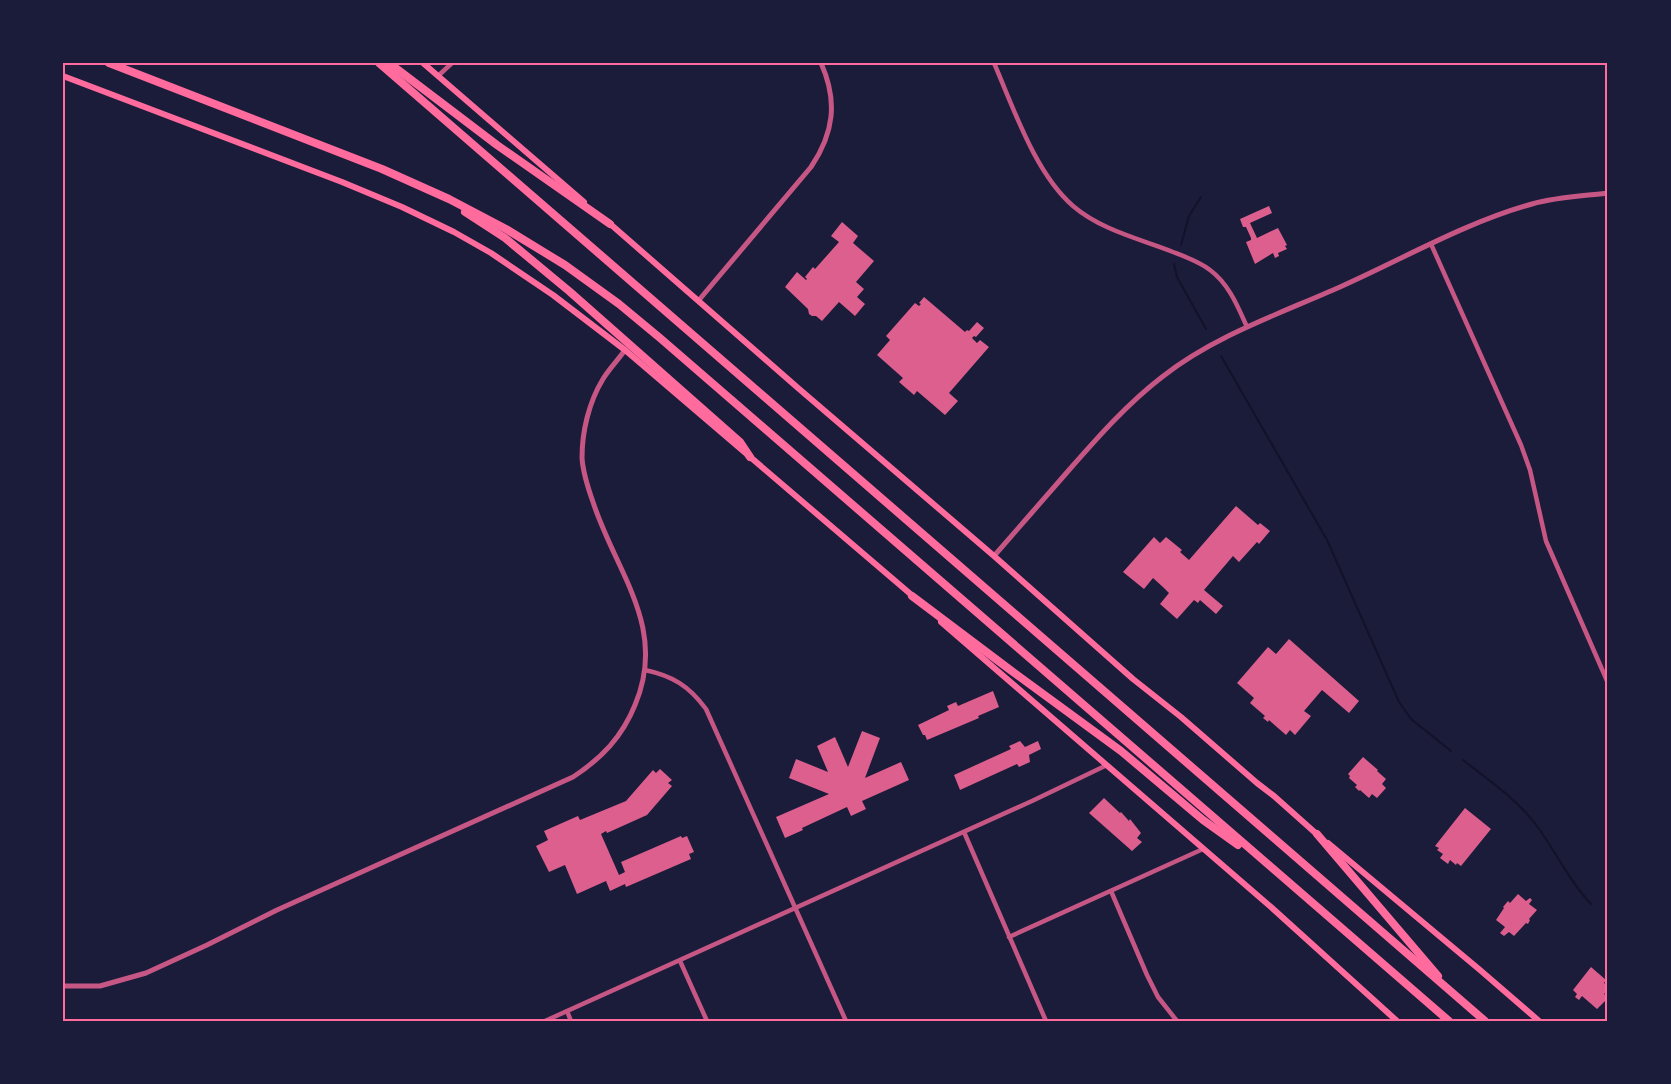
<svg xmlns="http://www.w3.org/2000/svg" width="1671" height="1084" viewBox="0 0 1671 1084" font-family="'Roboto Condensed',sans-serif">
  <rect width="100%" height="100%" fill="#1b1b3a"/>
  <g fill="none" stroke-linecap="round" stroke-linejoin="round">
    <g stroke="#12122b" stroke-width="2">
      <path d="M1181 245 1189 216 1201 197"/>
      <path d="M1174 264 1177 277 1206 329"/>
      <path d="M1221 356 1327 540 1399 702 1411 719 1451 751"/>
      <path d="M1463 760C1487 779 1514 797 1533 821 1554 847 1567 879 1591 904"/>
      <path d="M1606 913 1608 914"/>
    </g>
  </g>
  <g fill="#dd5f8e">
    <path d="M1269 206 1272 213 1250 223 1257 238 1278 228 1287 245 1285 246 1287 249 1278 253 1279 256 1275 258 1273 253 1255 264 1246 242 1251 240V238L1246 227H1243L1240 219Z"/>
    <path d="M842 222 858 236 853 243 874 261 856 282 864 289 857 297 865 304 855 316 839 302 822 321 816 316H812L809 314 808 309 785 287 797 272 806 280 807 279 805 277 813 267 815 269 839 242 831 236Z"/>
    <path d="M924 297 965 332 967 330 969 331 977 322 984 328 976 337 974 336 972 338 977 343 980 340 989 347 949 393 958 401 945 415 917 391 914 395 899 382 903 378 877 355 890 340 886 336 915 303 919 306 921 304 919 303Z"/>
    <path d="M1236 506 1258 525 1260 523 1270 531 1259 544 1257 542 1239 562 1233 556 1204 590 1223 606 1216 614 1200 600 1198 603 1194 600 1177 619 1160 604 1169 593 1164 588 1153 578 1144 589 1123 572 1154 537 1160 543 1166 537 1182 550 1180 552 1189 560Z"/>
    <path d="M1289 639 1359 701 1349 713 1322 690 1304 711 1311 716 1295 735 1290 730 1286 735 1269 720 1268 722 1263 718 1265 716 1250 703 1254 698 1237 683 1268 647 1276 654Z"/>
    <path d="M993 691 999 707 978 716 979 718 927 740 925 735H923L918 725 949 710 947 706 956 702 958 706Z"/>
    <path d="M862 731 880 738 865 778 901 762 909 780 862 801 866 809 851 816 847 807 802 828 803 830 785 838 776 817 829 794 789 778 796 759 828 772 817 746 835 737 848 767Z"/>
    <path d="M1020 741 1025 747 1038 741 1041 749 1029 755 1030 762 1019 767 1017 764 960 790 954 775 1011 749 1009 746Z"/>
    <path d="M1363 757 1378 770 1377 771 1386 779 1382 784 1386 788 1377 798 1372 794 1369 798 1360 790 1359 791 1355 787 1357 785 1349 778 1350 776 1348 774Z"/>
    <path d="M660 769 672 780 668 783 672 786 647 815 607 833 606 831 601 834 619 875 625 872 621 862 681 836 682 838 687 836 694 852 689 854 691 859 626 887 625 884 610 891 606 881 577 894 565 865 549 872 536 846 548 840 544 831 578 816 580 820 626 801 653 770 656 773Z"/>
    <path d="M1104 798 1120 813 1121 812 1129 821 1130 819 1141 833 1137 838 1142 842 1132 851 1089 813Z"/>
    <path d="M1465 808 1491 829 1461 866 1457 863 1456 865 1450 860 1448 864 1440 858 1443 854 1437 850 1439 848 1435 846Z"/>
    <path d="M1518 894 1526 901 1530 898 1532 900 1529 904 1537 910 1529 919 1530 920 1528 924 1526 923 1514 936 1509 932 1504 936 1500 933 1505 927 1496 920 1504 908 1509 913 1503 907 1508 901 1510 903Z"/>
    <path d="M1591 967 1606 980 1604 983 1608 986V990L1604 994 1607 996 1606 1000 1597 1009 1582 996 1579 1000 1575 997 1577 994 1573 990Z"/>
  </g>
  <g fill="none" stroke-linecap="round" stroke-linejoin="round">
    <g stroke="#c65784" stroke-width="4.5">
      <path d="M994 63C1014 109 1035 173 1073 206 1101 230 1140 239 1173 252 1186 257 1200 262 1210 270 1229 284 1238 307 1247 327"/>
      <path d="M438 76 452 63"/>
      <path d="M1431 244 1521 445 1530 470 1546 541 1608 683"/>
      <path d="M645 670C673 676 689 686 706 709L846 1021"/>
      <path d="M964 832 1046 1021"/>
      <path d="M1111 891 1147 975 1158 997 1177 1021"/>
      <path d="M1009 937 1203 849"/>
      <path d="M680 961 707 1021"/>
      <path d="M567 1011 571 1021"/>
      <path d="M545 1021 1032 801 1107 765"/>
    </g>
    <g stroke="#c65784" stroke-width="5">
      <path d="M699 300 811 167C834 133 838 101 821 63"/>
      <path d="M994 556C1019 527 1044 499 1069 470 1098 437 1127 404 1162 377 1214 336 1279 314 1340 287 1403 259 1464 223 1532 204 1556 197 1583 196 1608 193"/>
      <path d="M63 986H100L146 973 207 945 277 910 573 777C602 758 622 737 635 705 668 627 616 573 593 502 588 488 583 473 582 458 582 431 589 402 603 379 609 369 618 360 625 350"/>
    </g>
    <g stroke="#ff6b9d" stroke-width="6">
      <path d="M423 63 584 202"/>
      <path d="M63 76 342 182 402 207 454 232 491 253 553 295 625 350 914 597"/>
      <path d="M608 222 798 388 994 556 1133 679 1181 717 1257 783 1274 796 1320 837"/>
      <path d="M941 622 1271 907 1397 1021"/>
      <path d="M1328 843 1480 970 1539 1021"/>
    </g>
    <g stroke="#ff6b9d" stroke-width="8">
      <path d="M109 63 382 169 449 199 506 229 565 265 619 304 660 338 1449 1021"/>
      <path d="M379 63 1485 1021"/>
      <path d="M389 63 497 145 610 224"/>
      <path d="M465 212 505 238 569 291 740 442 750 457"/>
      <path d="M912 596 1009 669 1121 751 1203 820 1238 845"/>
      <path d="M1317 834 1438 976"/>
    </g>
  </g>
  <rect width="1671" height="1084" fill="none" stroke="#1b1b3a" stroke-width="129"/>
  <rect x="64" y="64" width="1542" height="956" fill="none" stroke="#ff6b9d" stroke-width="2"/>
</svg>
